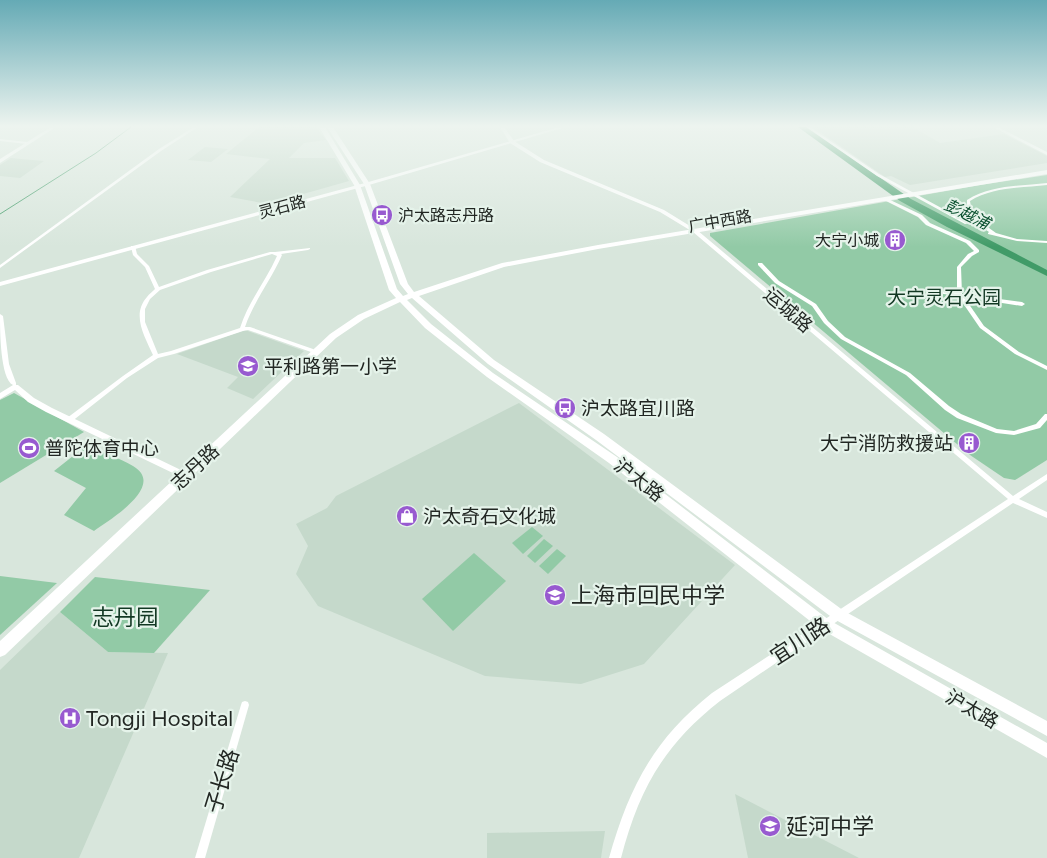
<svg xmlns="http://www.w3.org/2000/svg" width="1047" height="858" viewBox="0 0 1047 858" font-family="Figtree,'Noto Sans SC',sans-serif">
  <rect width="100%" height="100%" fill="#d8e6dc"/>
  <g fill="#c5d9cb">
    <path d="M259 127H316L326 140 304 143 289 158H335L349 181 268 204 230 197 270 159 226 154Z"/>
    <path d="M813 127H913L940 143 1004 134 1047 156V163L910 185 891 176 885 177Z"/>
    <path d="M205 147 228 149 211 162 188 160Z"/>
    <path d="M11 158 21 159 44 161 20 178 0 176V165Z"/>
    <path d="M245 330 304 351 253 399 227 388 238 377 177 354Z"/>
    <path d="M519 403 735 565 644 664 581 684 485 676 318 606 296 574 308 546 296 524 327 508 336 496Z"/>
    <path d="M60 612 108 652 168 653 79 858H0V670Z"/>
    <path d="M735 794 859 858H748Z"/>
    <path d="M605 831 601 858H487V833Z"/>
  </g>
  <g fill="#92caa6">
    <path d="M1047 175V460L1015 480 1004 478 970 455 710 236V233L980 185Z"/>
    <path d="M14 393 84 432 0 483V400Z"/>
    <path d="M87 445C102 452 119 458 133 466 167 486 109 520 94 531L64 515 86 488 54 471Z"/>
    <path d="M532 527 543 536 523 554 512 543Z"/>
    <path d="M544 539 553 546 535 563 527 556Z"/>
    <path d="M557 549 566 556 548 574 539 566Z"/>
    <path d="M474 553 506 581 453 631 422 599Z"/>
    <path d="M0 576 57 583 0 635Z"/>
    <path d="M95 577 210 590 154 653 108 652 60 612Z"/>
  </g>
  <path fill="#419b68" d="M798 127H807L911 199 1047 270V276L947 227 900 201Z"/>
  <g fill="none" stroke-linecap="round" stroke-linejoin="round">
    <path stroke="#419b68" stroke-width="1" d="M0 214 96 153 131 127"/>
    <g fill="#fff" fill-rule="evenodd">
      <path d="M194 127H198L161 151 0 268V265L159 149Z"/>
      <path d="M806 127H810L879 174 969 223 965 224 877 176Z"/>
      <path d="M1047 183V185C1021 188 993 187 970 201L971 207 975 216 982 223 996 233 1017 239 1047 241V243L1017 241 988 234V233L989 232C978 224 966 215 967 200 991 185 1019 186 1047 183Z"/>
      <path d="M884 198H886L922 215 930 223 970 241 979 250V252L972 256 961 267 962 294 1022 302 1025 304 1022 306 964 297 984 326 1019 352 1047 366V370L1015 354 980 328 958 296 930 292V290H932L957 293V267L968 254 974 251 966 243 926 225 918 217 884 200Z"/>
      <path d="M693 230H697L1013 496 1047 474V480L1019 499 1047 512V518L1013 503 842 618 839 619 836 618 835 615 836 612 1008 499 693 232Z"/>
      <path d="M131 246H135L137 254 149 266 159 287 207 270 270 252H275L310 248V249L308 250 281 254 282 255C271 280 254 301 245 327H250L313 349 314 350 311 352 248 330 243 331 174 354 158 358 127 378 71 422H67L66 420 67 418 123 376 153 355C145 337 131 315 147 297 149 294 153 291 155 289L145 267 133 255 131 247ZM272 254 277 256C266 281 248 302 240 328L171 351 158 354 145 322V309L150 299 160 290 211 272Z"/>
      <path d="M758 263H762L779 281 816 304 828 321 845 337 910 373 949 406 961 414 997 429 1014 431 1036 424 1045 414H1047V420L1040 428 1014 435 996 433 957 418 945 410 906 375 841 339 824 323 812 306 775 283 758 265Z"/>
      <path d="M245 701 248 702 249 705 205 858H195L241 705 242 702Z"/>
    </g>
    <g fill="#fff" fill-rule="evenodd">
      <path d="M500 127H504L514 141 544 160 664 210 698 231 693 232 660 212 540 162 510 143Z"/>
      <path d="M993 127H998L1047 152V155Z"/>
      <path d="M0 139 27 142 29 143 27 144 0 141Z"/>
      <path d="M0 314 3 316 9 364 16 383V385H18L34 398 52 408 183 471 184 473 183 475 180 476 177 475 46 412 28 402 15 390 0 399V393L13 385C0 379 0 329 0 314Z"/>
      <path d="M839 610 842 612 844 615 842 618 720 701C664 745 639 789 621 858H609C629 787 654 739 712 693Z"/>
    </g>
    <g fill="#fff" fill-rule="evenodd">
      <path d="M51 127H56L0 163V159Z"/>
      <path d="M559 127H566L369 185 0 286V282L365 183Z"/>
    </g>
    <path fill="#fff" fill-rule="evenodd" d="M319 127H325L360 185 397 289 403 296 408 294 400 284 364 184 327 127H333L370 184 408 284 414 292 502 263 598 245 1047 170V174L598 249 504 267 419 296 494 360 604 434 844 611 1047 721V736L834 619 596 440 488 364 412 298 407 300 431 324 493 373 617 457 829 620 1047 743V758L819 628 609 463 487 377 425 328 400 302 364 319 336 338 5 655 0 657V641L330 334 358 315 396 298 389 290 354 185Z"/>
  </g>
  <linearGradient id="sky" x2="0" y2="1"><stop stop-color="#65aab5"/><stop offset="0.51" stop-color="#edf4ef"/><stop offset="1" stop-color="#edf4ef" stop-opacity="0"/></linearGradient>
  <rect width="1047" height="247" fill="url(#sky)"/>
  <defs>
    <g id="bus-disc" transform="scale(1.125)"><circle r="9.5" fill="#985ad0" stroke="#e5f3ea"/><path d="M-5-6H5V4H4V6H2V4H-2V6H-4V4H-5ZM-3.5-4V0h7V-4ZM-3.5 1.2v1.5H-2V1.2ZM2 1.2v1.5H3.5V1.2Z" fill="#fff"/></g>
    <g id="building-disc" transform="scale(1.125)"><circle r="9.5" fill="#985ad0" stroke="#e5f3ea"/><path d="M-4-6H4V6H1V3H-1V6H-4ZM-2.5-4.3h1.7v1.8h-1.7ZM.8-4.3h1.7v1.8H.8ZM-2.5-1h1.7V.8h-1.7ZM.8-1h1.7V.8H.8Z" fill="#fff"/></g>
    <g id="school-disc" transform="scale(1.125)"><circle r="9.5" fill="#985ad0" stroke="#e5f3ea"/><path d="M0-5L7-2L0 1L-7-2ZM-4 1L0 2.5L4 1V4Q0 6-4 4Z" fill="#fff"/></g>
    <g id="stadium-disc" transform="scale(1.125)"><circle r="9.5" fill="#985ad0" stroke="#e5f3ea"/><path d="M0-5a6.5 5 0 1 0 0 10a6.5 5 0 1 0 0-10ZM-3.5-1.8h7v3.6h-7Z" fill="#fff"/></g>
    <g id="shop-disc" transform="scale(1.125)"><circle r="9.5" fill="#985ad0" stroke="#e5f3ea"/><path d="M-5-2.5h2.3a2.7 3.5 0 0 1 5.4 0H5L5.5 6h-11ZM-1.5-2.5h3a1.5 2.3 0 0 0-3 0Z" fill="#fff"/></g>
    <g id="hospital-disc" transform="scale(1.125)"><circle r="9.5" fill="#985ad0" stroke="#e5f3ea"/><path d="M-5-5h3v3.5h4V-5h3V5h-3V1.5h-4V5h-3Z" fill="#fff"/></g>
  </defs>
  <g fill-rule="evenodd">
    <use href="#bus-disc" x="382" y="215"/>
    <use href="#building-disc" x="895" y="240"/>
    <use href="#school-disc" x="248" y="366"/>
    <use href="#bus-disc" x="565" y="408"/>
    <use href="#building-disc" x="969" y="443"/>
    <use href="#stadium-disc" x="29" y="448"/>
    <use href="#shop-disc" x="407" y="516"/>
    <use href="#school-disc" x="555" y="595"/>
    <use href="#hospital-disc" x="70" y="718"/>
    <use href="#school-disc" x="770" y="826"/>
  </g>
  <g text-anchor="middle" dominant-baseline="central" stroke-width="4.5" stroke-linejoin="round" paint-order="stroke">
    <g font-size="16" fill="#222723" stroke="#e5f3ea">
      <text transform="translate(282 207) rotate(-15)">灵石路</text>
      <text transform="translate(720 221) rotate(-10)">广中西路</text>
    </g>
    <g font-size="16" font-style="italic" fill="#0a512f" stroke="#e5f3ea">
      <text transform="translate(967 214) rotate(26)">彭越浦</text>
    </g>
    <g font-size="16" fill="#222723" stroke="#e5f3ea" text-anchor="start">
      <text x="398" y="215">沪太路志丹路</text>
      <text x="879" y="240" text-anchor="end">大宁小城</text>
    </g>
    <g font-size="19" fill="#123823" stroke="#e5f3ea">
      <text x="944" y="297">大宁灵石公园</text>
    </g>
    <g font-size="19" fill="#222723" stroke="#e5f3ea">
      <text transform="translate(788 310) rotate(41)">运城路</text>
      <text transform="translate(195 467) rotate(-43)">志丹路</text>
      <text transform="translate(639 480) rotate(38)">沪太路</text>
      <text transform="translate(972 709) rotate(30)">沪太路</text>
    </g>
    <g font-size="19" fill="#222723" stroke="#e5f3ea" text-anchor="start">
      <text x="264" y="366">平利路第一小学</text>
      <text x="581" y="408">沪太路宜川路</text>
      <text x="953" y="443" text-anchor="end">大宁消防救援站</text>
      <text x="45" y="448">普陀体育中心</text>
      <text x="423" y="516">沪太奇石文化城</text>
    </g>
    <g font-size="22" fill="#222723" stroke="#e5f3ea" text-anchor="start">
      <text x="571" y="595">上海市回民中学</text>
      <text x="86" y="718">Tongji Hospital</text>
      <text x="786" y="826">延河中学</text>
    </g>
    <g font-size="22" fill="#123823" stroke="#e5f3ea">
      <text x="125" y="617">志丹园</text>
    </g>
    <g font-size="22" fill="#222723" stroke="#e5f3ea">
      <text transform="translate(800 641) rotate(-33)">宜川路</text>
      <text transform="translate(222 781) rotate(-73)">子长路</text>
    </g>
  </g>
</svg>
